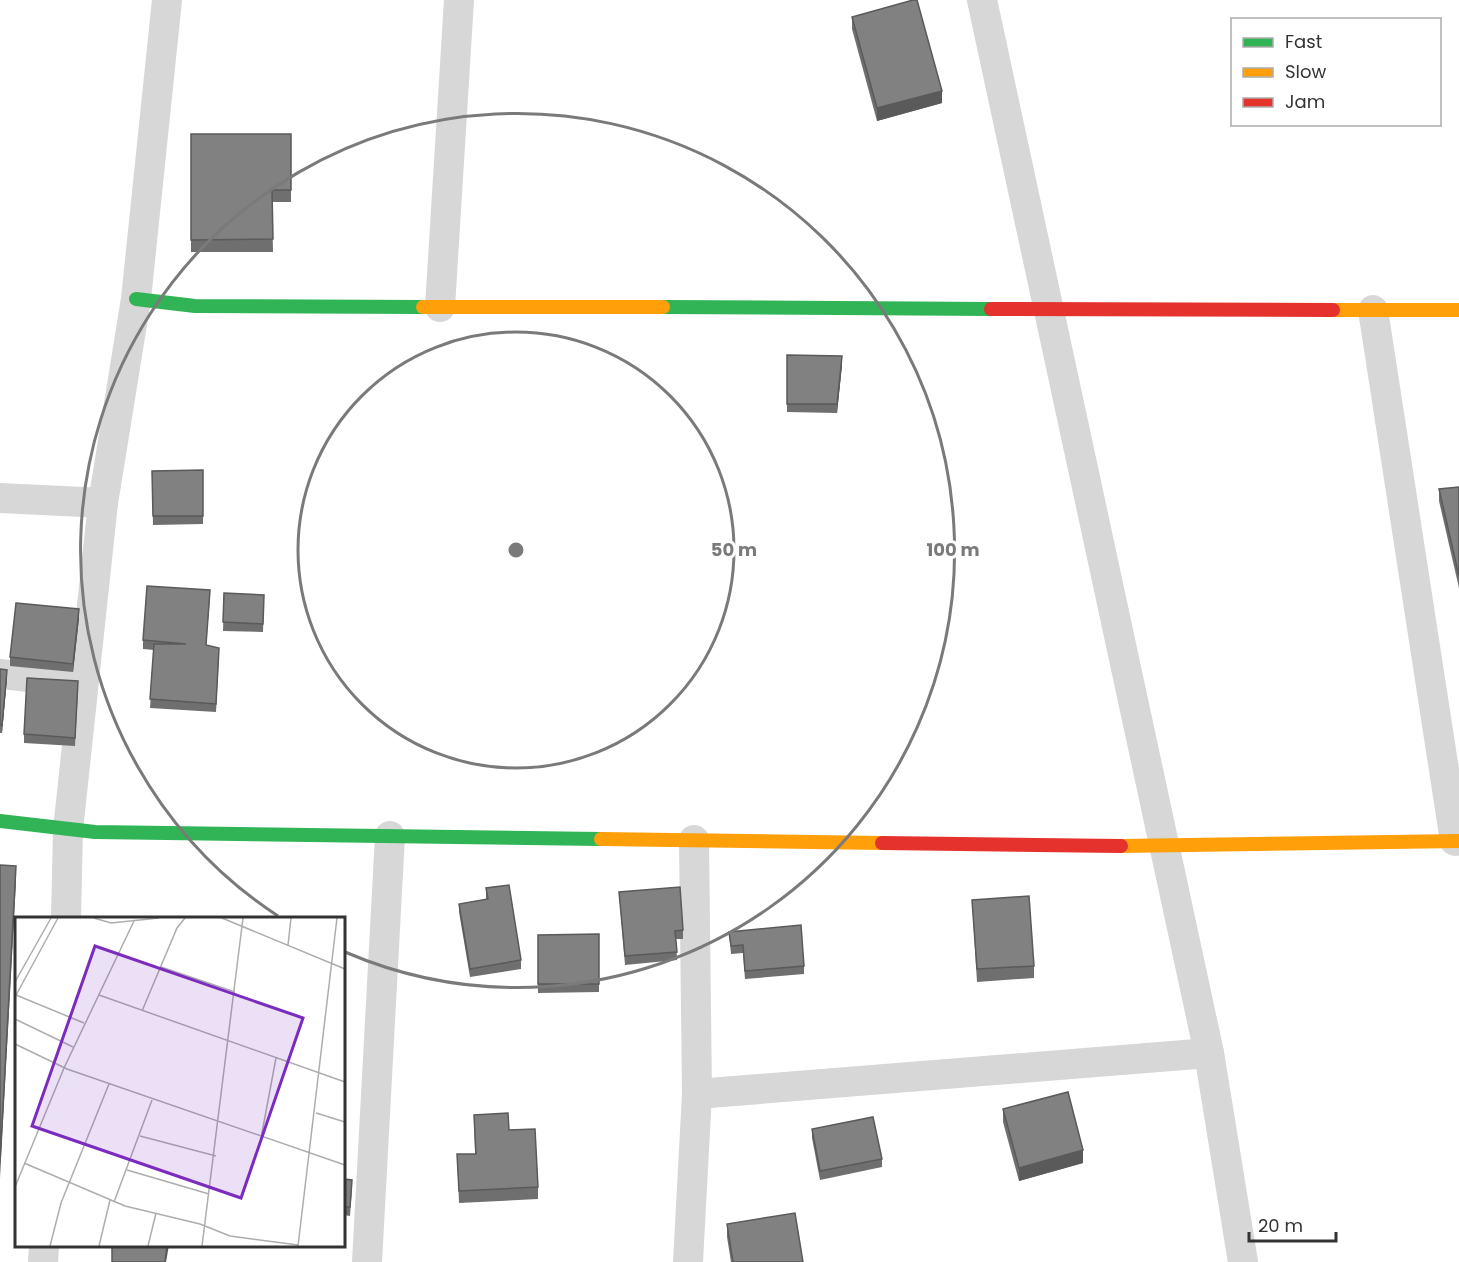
<svg xmlns="http://www.w3.org/2000/svg" width="1459" height="1262" viewBox="0 0 1459 1262" font-family="Poppins,sans-serif">
  <rect width="100%" height="100%" fill="#fff"/>
  <g fill="none" stroke-linecap="round" stroke-linejoin="round">
    <g stroke="#d7d7d7" stroke-width="30">
      <path d="M982 0 1209 1053 1243 1262"/>
      <path d="M440 307 459 0"/>
      <path d="M1373 310 1455 841"/>
      <path d="M0 498 103 503"/>
      <path d="M0 674 83 683"/>
      <path d="M66 918 68 830 103 503 136 299 167 0"/>
      <path d="M697 1094 1209 1053"/>
      <path d="M43 1262 44 1246"/>
      <path d="M367 1262 390 836"/>
      <path d="M688 1262 697 1094 694 840"/>
    </g>
    <g stroke="#30b455" stroke-width="14">
      <path d="M136 299 195 306 423 307"/>
      <path d="M663 307 991 309"/>
      <path d="M0 821 95 832 601 839"/>
    </g>
    <g stroke="#ff9f0a" stroke-width="14">
      <path d="M423 307H663"/>
      <path d="M1333 310H1459"/>
      <path d="M601 839 882 843"/>
      <path d="M1121 846 1459 841"/>
    </g>
    <g stroke="#e5322d" stroke-width="14">
      <path d="M991 309 1333 310"/>
      <path d="M882 843 1121 846"/>
    </g>
  </g>
  <g fill="#6f6f6f">
    <path d="M852 17 942 103 877 121 852 29Z"/>
    <path d="M191 134H291V202H272L273 252H191Z"/>
    <path d="M787 355 842 365 837 413 787 412Z"/>
    <path d="M203 470V524L153 525 152 471Z"/>
    <path d="M1459 487V588L1439 501V489Z"/>
    <path d="M224 593 264 595 263 632 223 631Z"/>
    <path d="M210 598 206 645 219 656 216 712 150 708 154 650 143 649V640Z"/>
    <path d="M79 618 73 672 10 666V657Z"/>
    <path d="M0 669 7 678 2 733H0Z"/>
    <path d="M78 690 75 746 24 743V734Z"/>
    <path d="M486 888 521 960V969L470 977 459 912V904L486 899Z"/>
    <path d="M619 892 683 930V939H676L677 960 625 965Z"/>
    <path d="M972 900 1034 966V978L977 982Z"/>
    <path d="M729 932 804 966V974L745 979 743 953 731 954Z"/>
    <path d="M599 934V992L538 993V935Z"/>
    <path d="M1003 1109 1083 1163 1019 1181 1003 1122Z"/>
    <path d="M474 1115 509 1130 538 1187V1199L459 1203 457 1154H475Z"/>
    <path d="M812 1129 882 1159V1167L820 1180 812 1138Z"/>
    <path d="M344 1179 352 1188 350 1216 344 1215Z"/>
    <path d="M727 1224 803 1262H731L727 1237Z"/>
  </g>
  <g fill="#5a5a5a">
    <path d="M942 91V103L877 121V108Z"/>
    <path d="M842 356V365L837 413V404Z"/>
    <path d="M79 609V618L73 672V664Z"/>
    <path d="M7 670V678L2 733V725Z"/>
    <path d="M16 866V882L0 1178V1161Z"/>
    <path d="M1083 1150V1163L1019 1181V1168Z"/>
    <path d="M167 1245H169L166 1262H165Z"/>
  </g>
  <g fill="#818181" stroke="#5a5a5a" stroke-width="1.5">
    <path d="M913 0H917L942 91 877 108 852 17Z"/>
    <path d="M191 134H291V190H272L273 239 191 240Z"/>
    <path d="M787 355 842 356 837 404H787Z"/>
    <path d="M203 470V516H153L152 471Z"/>
    <path d="M1459 487V576L1439 489Z"/>
    <path d="M147 586 210 590 206 645 219 648 216 704 150 699 154 644H186L143 640Z"/>
    <path d="M224 593 264 595 263 624 223 622Z"/>
    <path d="M16 603 79 609 73 664 10 657Z"/>
    <path d="M0 669 7 670 2 725H0Z"/>
    <path d="M27 678 78 681 75 738 24 734Z"/>
    <path d="M0 865 16 866 0 1161Z"/>
    <path d="M509 885 521 960 470 969 459 904 488 899 486 888Z"/>
    <path d="M680 887 683 930 675 931 677 952 625 956 619 892Z"/>
    <path d="M1029 896 1034 966 977 969 972 900Z"/>
    <path d="M801 925 804 966 745 971 743 945 731 946 729 932Z"/>
    <path d="M599 934V984H538V935Z"/>
    <path d="M1068 1092 1083 1150 1019 1168 1003 1109Z"/>
    <path d="M508 1113 509 1130 535 1129 538 1187 459 1191 457 1154H476L474 1115Z"/>
    <path d="M873 1117 882 1159 820 1171 812 1129Z"/>
    <path d="M344 1179 352 1180 350 1207H344V1216Z"/>
    <path d="M795 1213 803 1262H733L727 1224Z"/>
    <path d="M112 1245H167L165 1262H112Z"/>
  </g>
  <g fill="none" stroke="#7a7a7a" stroke-width="3">
    <circle cx="516" cy="550" r="218"/>
    <path d="M278 916A437 437 0 1 1 345 952"/>
  </g>
  <g transform="translate(15 917)">
    <rect width="330" height="330" fill="#fff"/>
    <path fill="none" stroke="#adadad" stroke-width="1.5" d="M79 1 96 6 144 1M207 1 330 52M273 28 276 1M146 50 220 75M0 65 36 1M1 78 69 106M84 78 330 165M0 80 43 1M127 94 162 11 170 1M0 102 58 130M0 127 52 152 330 248M301 196 330 205M125 219 201 239M246 221 261 141M9 246 110 289 185 307 215 319 283 328M112 253 194 277M0 270 49 151 119 4M99 285 137 183M35 329 46 286 94 167M84 329 95 283M133 329 141 296M187 329 228 1M283 329 322 1"/>
    <path fill="#7b2cbf" fill-opacity="0.15" stroke="#7b2cbf" stroke-width="3" d="M80 29 288 101 226 281 17 209Z"/>
    <rect width="330" height="330" fill="none" stroke="#333" stroke-width="3"/>
  </g>
  <circle cx="516" cy="550" r="9" fill="#7a7a7a" stroke="#fff" stroke-width="3"/>
  <g font-size="18" text-anchor="middle" font-weight="bold" fill="#7a7a7a" stroke="#fff" stroke-width="6" stroke-linejoin="round" paint-order="stroke">
    <text x="734" y="556">50 m</text>
    <text x="953" y="556">100 m</text>
  </g>
  <rect x="1231" y="18" width="210" height="108" fill="#ffffff" stroke="#adadad" stroke-width="1.5"/>
  <rect x="1243" y="38" width="30" height="9" fill="#30b455" stroke="#adadad" stroke-width="1.5"/>
  <text x="1285" y="48" font-size="18" fill="#333333">Fast</text>
  <rect x="1243" y="68" width="30" height="9" fill="#ff9f0a" stroke="#adadad" stroke-width="1.5"/>
  <text x="1285" y="78" font-size="18" fill="#333333">Slow</text>
  <rect x="1243" y="98" width="30" height="9" fill="#e5322d" stroke="#adadad" stroke-width="1.5"/>
  <text x="1285" y="108" font-size="18" fill="#333333">Jam</text>
  <path d="M1249 1232v9h87v-9" fill="none" stroke="#333333" stroke-width="3"/>
  <text x="1258" y="1232" font-size="18" fill="#333333" stroke="#ffffff" stroke-width="4.5" paint-order="stroke">20 m</text>
</svg>
